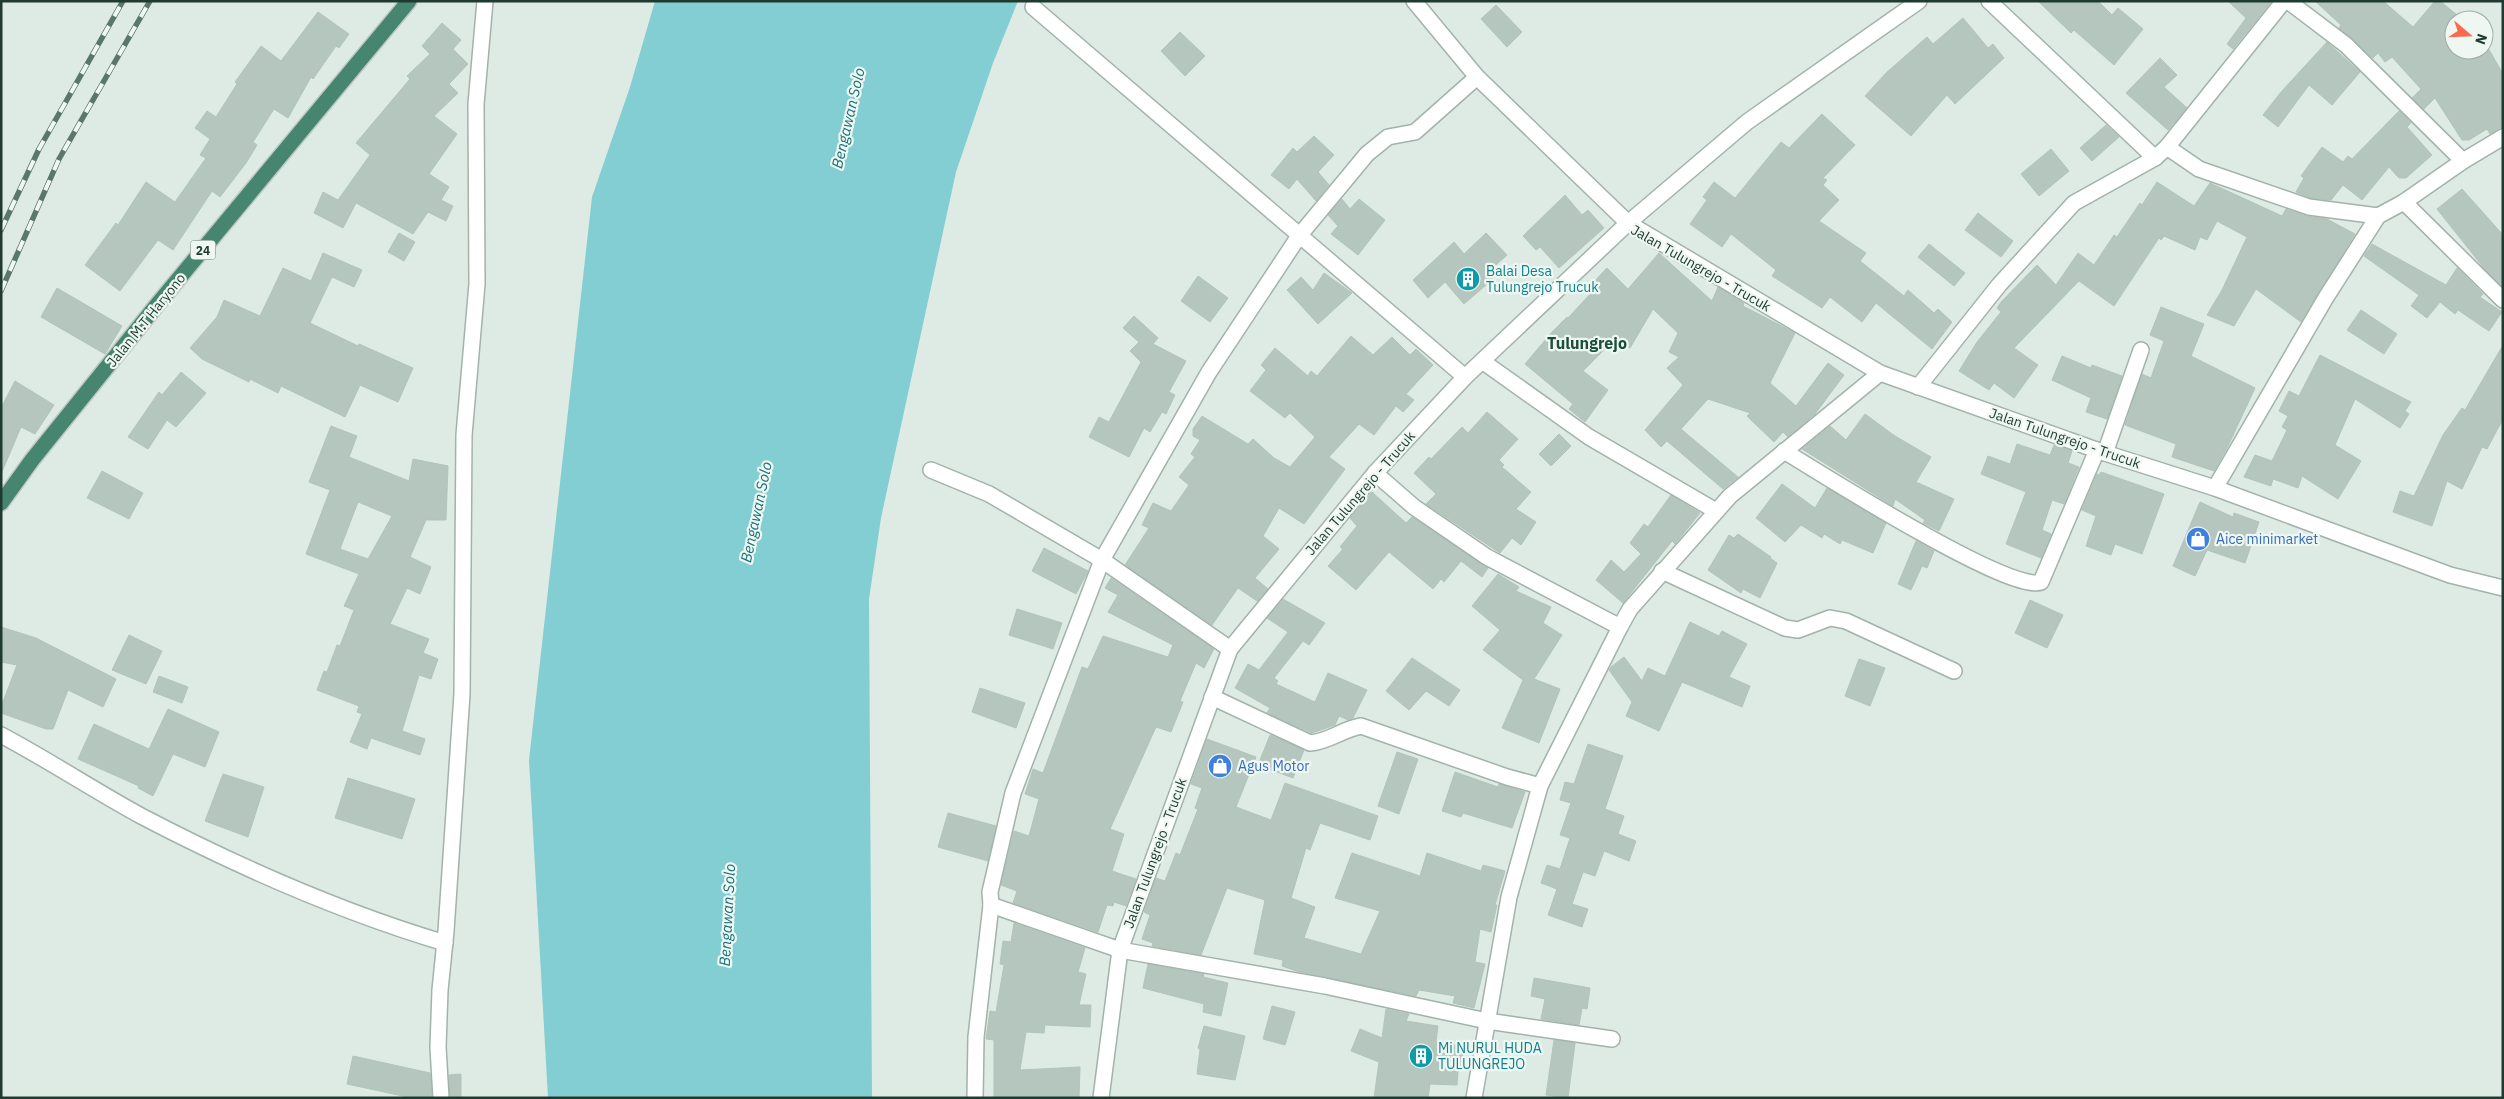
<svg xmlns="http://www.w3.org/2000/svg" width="2504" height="1099" viewBox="0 0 2504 1099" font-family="'IBM Plex Sans',sans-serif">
  <rect width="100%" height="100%" fill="#deebe4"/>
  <path fill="#83ced3" d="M655 1H1018L993 63 956 172 881 518 869 599 872 1098H548L529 760 592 197 630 87Z"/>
  <g fill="#b4c6bd" stroke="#b1c5bb" fill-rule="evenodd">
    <path d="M2038 1H2098L2112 15 2118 8 2143 29 2114 65 2074 30 2071 33Z"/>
    <path d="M2228 1H2272L2233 49 2227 44 2246 18Z"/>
    <path d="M2315 1H2383L2413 27 2435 1H2440L2457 15 2459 13 2467 20H2454V50H2484V41L2503 74V126L2490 134 2487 129 2469 140H2462L2435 98 2424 109 2412 98 2421 89 2392 57 2385 62 2378 53 2373 58 2339 28 2341 25Z"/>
    <path d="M1496 5 1522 32 1507 47 1481 19Z"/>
    <path d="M318 12 349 34 339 48 336 46 313 79 311 77 288 118 274 109 253 142 257 145 246 163 220 197 212 191 173 250 158 240 120 291 85 265 116 223 118 225 146 182 175 202 206 158 200 155 210 139 195 128 207 111 216 117 237 84 235 82 261 46 281 61Z"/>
    <path d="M1963 18 1988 48 1993 44 2004 58 1955 104 1947 95 1911 136 1865 96 1886 73 1927 37 1933 44Z"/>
    <path d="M442 23 461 40 453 49 468 64 449 84 458 93 434 116 457 134 429 174 449 187 441 200 453 206 446 221 428 212 413 234 356 203 343 228 314 213 323 192 338 200 370 155 356 143 410 79 407 76 430 54 422 46Z"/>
    <path d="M1180 32 1205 56 1185 76 1161 51Z"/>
    <path d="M2327 42 2360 72 2332 105 2309 85 2278 127 2263 115 2281 92Z"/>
    <path d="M2160 58 2177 75 2164 87 2187 108 2168 130 2126 93Z"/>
    <path d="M2399 111 2411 123 2407 127 2432 155 2406 178H2399L2389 167 2362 200 2343 185 2331 200 2311 198 2296 192 2304 178 2301 176 2322 147 2343 162 2348 156 2352 159Z"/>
    <path d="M1822 114 1855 145 1823 178 1827 180 1823 185 1839 200 1819 221 1866 253 1860 261 1904 296 1908 290 1934 313 1938 309 1952 322 1932 349 1876 303 1862 322 1830 297 1822 308 1772 276 1776 270 1731 234 1722 247 1690 224 1707 200 1703 197 1714 182 1735 198 1781 142 1789 148Z"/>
    <path d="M2106 125 2119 137 2092 161 2080 148Z"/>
    <path d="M1314 136 1334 155 1318 172 1329 185 1316 201 1297 179 1289 189 1271 175 1293 148 1297 152Z"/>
    <path d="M2051 149 2069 171 2039 196 2021 174Z"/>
    <path d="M2157 182 2194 206 2210 183 2282 216 2286 209 2306 216 2327 219 2355 234 2301 322 2256 289 2234 326 2207 315 2222 290 2247 237 2217 221 2207 240 2200 237 2195 250 2164 236 2161 240 2159 238 2114 306 2079 281 2014 348 2038 365 2014 398 1994 383 1989 390 1959 371 1977 342 2001 312 1997 308 2001 302 2037 265 2056 285 2078 253 2094 265 2114 235 2117 237 2140 203 2142 205Z"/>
    <path d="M2462 189 2503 235V287L2483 267 2437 209Z"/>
    <path d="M1565 195 1582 215 1588 210 1604 228 1559 268 1540 247 1536 250 1523 236Z"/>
    <path d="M1342 199 1350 209 1359 199 1385 220 1358 255 1331 234 1338 226 1328 215Z"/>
    <path d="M1978 213 2013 241 2001 257 1965 230Z"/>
    <path d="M399 233 415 242 404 261 388 252Z"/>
    <path d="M1486 233 1507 255 1487 273 1493 279 1464 304 1445 282 1428 298 1413 280 1454 242 1464 254Z"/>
    <path d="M1929 244 1965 273 1954 286 1918 257Z"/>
    <path d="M2372 244 2446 285 2457 268 2483 294 2480 297 2502 312 2489 331 2458 310 2455 314 2440 302 2427 318 2411 306 2419 295 2364 256Z"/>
    <path d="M323 253 362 270 354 287 332 277 310 323 358 346 359 344 413 368 398 402 360 385 345 417 281 386 278 393 250 379 249 382 202 359 190 348 217 317 224 300 260 316 283 268 311 281Z"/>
    <path d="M1659 253 1712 301 1718 287 1744 303 1743 306 1795 333 1770 383 1796 406 1828 363 1844 375 1815 414 1788 437 1783 432 1774 442 1747 416 1750 413 1708 399 1681 429 1738 477 1723 489 1667 441 1661 447 1645 430 1683 385 1667 368 1679 357 1669 352 1678 333 1653 309 1630 348 1615 339 1583 371 1608 390 1585 422 1569 409 1573 404 1525 364 1552 332 1567 317 1568 318 1592 292 1588 288 1607 268 1628 289Z"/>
    <path d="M1324 273 1352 293 1318 324 1287 290 1301 277 1313 290Z"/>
    <path d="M1198 276 1228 298 1210 322 1181 301Z"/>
    <path d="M57 288 122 326 105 354 41 317Z"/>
    <path d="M2161 307 2204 324 2191 356 2255 388 2228 446 2214 471 2172 457 2176 444 2125 425 2142 374 2151 378 2164 341 2150 335Z"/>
    <path d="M2361 310 2397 334 2384 354 2347 330Z"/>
    <path d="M1134 316 1158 338 1153 344 1186 361 1169 392 1175 395 1166 414 1162 412 1150 432 1144 428 1129 457 1089 437 1099 417 1109 422 1141 362 1130 351 1139 342 1123 328Z"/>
    <path d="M1351 336 1373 355 1392 337 1410 355 1416 349 1433 365 1406 394 1414 400 1403 412 1396 406 1374 435 1359 424 1329 457 1345 469 1304 524 1279 508 1263 536 1279 549 1255 578 1268 589 1257 601 1238 588 1212 625 1125 565 1149 528 1142 525 1153 503 1171 511 1189 485 1179 477 1195 457 1191 454 1200 440 1193 436V429L1202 416 1248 444 1253 439 1274 458 1290 467 1315 437 1290 413 1285 418 1250 391 1266 370 1261 365 1275 348 1308 376 1311 371 1317 376Z"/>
    <path d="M2503 345V419L2487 449 2482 447 2462 489 2447 481 2432 526 2393 512 2400 491 2414 496 2443 435 2462 408 2465 410Z"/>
    <path d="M2320 355 2411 402 2405 411 2409 414 2400 428 2355 399 2335 445 2361 461 2338 499 2302 476 2298 488 2273 479 2271 486 2244 477 2255 455 2272 461 2287 430 2282 427 2288 416 2279 411 2289 391 2299 396Z"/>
    <path d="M2062 356 2091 368 2092 365 2122 376 2107 419 2086 412 2091 398 2052 380Z"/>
    <path d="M181 372 206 393 176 427 167 420 148 449 128 437 159 392 162 395Z"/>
    <path d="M15 381 54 405 35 434 21 427 1 474V408Z"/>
    <path d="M1487 412 1518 439 1499 460 1504 465 1502 467 1531 492 1516 509 1536 522 1521 545 1512 538 1500 553 1426 504 1436 494 1414 473 1429 457 1431 459 1462 427 1468 433Z"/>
    <path d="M1865 414 1895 436 1931 457 1916 482 1954 499 1939 531 1923 523 1925 520 1895 499 1893 506 1802 449 1830 426 1846 440Z"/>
    <path d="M331 426 357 436 349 457 409 481 413 459 448 466 446 520H426L410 557 431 567 420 594 407 588 390 624 429 639 423 653 438 659 431 679 419 675 402 731 425 739 420 755 371 738 367 749 350 742 362 714 357 712 359 706 317 690 324 671 327 672 337 645 340 646 354 610 344 606 359 574 306 554 330 490 309 482ZM358 502 392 516 368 559 340 549Z"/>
    <path d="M1559 434 1571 446 1551 466 1539 454Z"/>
    <path d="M2017 444 2050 455 2054 445 2072 451 2068 463 2079 467 2064 504 2052 500 2042 530 2051 534 2041 558 2006 544 2026 492 1981 474 1988 456 2010 464Z"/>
    <path d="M102 471 143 493 129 519 87 498Z"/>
    <path d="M2101 472 2164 494 2142 554 2115 544 2111 555 2086 546 2096 516 2082 510 2097 474 2099 475Z"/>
    <path d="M1782 484 1815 508 1827 488 1886 523 1873 553 1842 540 1840 544 1824 534 1822 538 1801 525 1785 542 1756 518Z"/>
    <path d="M1372 492 1406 523 1412 517 1488 568 1482 577 1461 561 1444 582 1441 579 1433 589 1389 552 1356 590 1328 566 1343 549 1340 547 1357 526 1350 518Z"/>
    <path d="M1671 495 1700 513 1675 544 1672 541 1623 603 1596 580 1611 560 1624 572 1641 554 1630 543 1644 524 1648 527Z"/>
    <path d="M2200 502 2233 517 2234 513 2259 522 2245 563 2207 550 2195 576 2173 566Z"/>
    <path d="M1738 534 1771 557 1770 558 1777 563 1760 598 1743 589 1741 593 1708 570 1729 535 1734 538Z"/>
    <path d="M1916 541 1934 551 1927 568 1922 566 1911 590 1898 584Z"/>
    <path d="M1044 548 1088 571 1076 594 1032 571Z"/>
    <path d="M1498 574 1519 587 1516 591 1551 607 1543 623 1562 635 1534 679 1560 689 1539 743 1502 728 1523 680 1483 650 1500 630 1472 606Z"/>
    <path d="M1111 578 1214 649 1204 668 1196 663 1180 701 1183 702 1171 732 1156 727 1110 829 1124 834 1112 871 1136 879 1126 906 1114 902 1113 906 1107 905 1098 932 1013 903 1017 891 1001 885 1014 831 1029 836 1039 799 1025 794 1033 769 1043 773 1082 667 1088 669 1103 636 1168 657 1173 645 1108 612 1118 595 1105 588Z"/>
    <path d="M1283 599 1325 623 1309 645 1303 641 1274 678 1278 681 1276 684 1315 702 1328 673 1367 690 1353 718 1348 720 1339 716 1335 725 1312 733 1267 713 1270 708 1235 688 1248 664 1259 670 1288 632 1267 618Z"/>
    <path d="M2030 600 2063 615 2047 648 2015 633Z"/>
    <path d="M1017 609 1062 623 1053 649 1009 635Z"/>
    <path d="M1690 622 1719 636 1722 631 1747 644 1729 677 1750 686 1742 707 1682 682 1659 731 1626 716 1632 702 1609 670 1611 667 1624 657 1642 681 1648 668 1665 676Z"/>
    <path d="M1 627 36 638 116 679 103 707 68 690 53 729H46L1 713V707L17 665 1 662Z"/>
    <path d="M129 635 162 651 146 684 112 670Z"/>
    <path d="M1412 658 1460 690 1449 706 1426 691 1409 710 1386 691Z"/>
    <path d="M1859 659 1885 668 1870 706 1845 696Z"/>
    <path d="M159 676 188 687 182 703 153 692Z"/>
    <path d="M980 688 1025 703 1016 728 972 712Z"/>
    <path d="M168 709 219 732 205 767 173 754 153 796 138 788 139 786 78 759 94 724 149 749Z"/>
    <path d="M1270 735 1304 750 1293 778 1258 765Z"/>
    <path d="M1207 739 1256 757 1236 807 1271 820 1285 783 1378 816 1370 840 1320 823 1310 850 1306 848 1291 898 1315 907 1304 938 1361 954 1380 911 1335 898 1352 853 1420 876 1427 853 1481 871 1483 865 1505 871 1495 905H1497L1491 932 1480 929 1475 962 1485 964 1474 1008 1453 1003 1455 996 1419 990 1416 996 1299 972 1282 966 1283 960 1254 954 1265 900 1227 888 1201 955 1152 946 1153 943 1142 939 1150 915 1144 912 1156 878 1165 881 1176 853 1180 855 1198 809 1195 808 1202 788 1191 784Z"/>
    <path d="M1588 744 1623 756 1605 809 1624 816 1618 834 1636 841 1629 861 1604 851 1595 876 1583 872 1572 904 1588 909 1582 927 1548 915 1557 889 1541 883 1547 865 1560 869 1570 838 1560 835 1571 803 1560 800 1565 782 1574 784Z"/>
    <path d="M1397 752 1418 759 1399 814 1378 806Z"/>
    <path d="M1455 772 1498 787 1499 784 1525 792 1512 828 1463 813 1461 817 1442 811Z"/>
    <path d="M223 774 264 787 248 837 205 821Z"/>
    <path d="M348 778 415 799 402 839 335 818Z"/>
    <path d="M948 813 996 826 988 861 938 847Z"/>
    <path d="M1014 923 1085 948 1078 972 1086 974 1079 1005H1091L1090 1027 1045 1025 1044 1033 1026 1032 1020 1070 1080 1067 1079 1098H994V1040L986 1039 990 1011 996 1012 1004 965 1000 964 1003 941 1011 942Z"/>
    <path d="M1148 964 1204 974 1203 977 1228 983 1221 1016 1203 1012 1204 1004 1143 988Z"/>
    <path d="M1534 978 1590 988 1587 1009 1582 1008 1579 1025 1541 1019 1545 999 1531 996Z"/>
    <path d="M1272 1006 1295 1012 1285 1045 1263 1039Z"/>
    <path d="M1386 1009 1409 1014 1406 1021 1438 1026 1436 1041 1460 1046 1467 1067 1458 1071 1457 1085 1430 1084 1428 1098H1374L1379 1062 1351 1051 1360 1029 1382 1038Z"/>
    <path d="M1204 1026 1245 1036 1235 1080 1197 1074 1200 1049 1198 1048Z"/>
    <path d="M1554 1040 1575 1043 1568 1098 1546 1095Z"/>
    <path d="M353 1056 430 1073 432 1098H412L347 1084Z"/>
    <path d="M461 1074V1098H450L449 1075Z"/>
  </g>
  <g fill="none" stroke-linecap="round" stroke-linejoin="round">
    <g stroke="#a1b3ab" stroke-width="18">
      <g id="minor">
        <path d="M1414 1 1477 77 1628 223 1747 122 1919 1"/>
        <path d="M1989 1 2155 158"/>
        <path d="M2288 1 2346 45 2463 161"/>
        <path d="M1033 7 1465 377"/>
        <path d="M1477 77 1415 132 1388 137 1367 154 1299 236 1209 372 1102 560 1013 793 990 892 991 905 1120 950 1325 986 1487 1021 1612 1039"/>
        <path d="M2167 147 2199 169 2309 207 2378 216"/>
        <path d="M2404 202 2503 300"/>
        <path d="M1482 361 1589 437 1716 511"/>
        <path d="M1918 387 1999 285 2074 203 2155 158 2167 147 2284 1"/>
        <path d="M1784 451C1818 472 2013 595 2041 582L2097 450"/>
        <path d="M2105 453 2141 350"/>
        <path d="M931 470 989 494 1102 560 1230 649"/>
        <path d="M1375 473 1414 507 1487 557 1620 627"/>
        <path d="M2215 488 2325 299 2378 216 2404 202 2463 161 2503 137"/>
        <path d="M1662 571 1785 628 1798 630 1830 618 1846 621 1954 671"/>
        <path d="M1212 697 1310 743C1328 742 1343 729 1361 726L1507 777 1540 786"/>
        <path d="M1 735C50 761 95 791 143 817 239 867 341 912 445 943"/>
        <path d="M441 1098 438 1047 440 990 446 931 462 694 464 435 477 284 476 104 485 1"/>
        <path d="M975 1098 976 1037 991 905"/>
        <path d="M1101 1098 1120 950 1230 649 1375 473 1465 377 1628 223 1880 373 2105 453 2215 488 2450 575 2503 588"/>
        <path d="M1474 1098 1509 897 1540 786 1620 627 1630 609 1730 496 1880 373"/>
      </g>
    </g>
    <g stroke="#c0c8c5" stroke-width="18">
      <path id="trunk" d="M1 503 32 460 156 306 409 1"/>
    </g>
    <use href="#minor" stroke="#fff" stroke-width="15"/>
    <use href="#trunk" stroke="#468671" stroke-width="15"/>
    <g stroke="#59776d" stroke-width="5.5">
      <g id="rail">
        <path d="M1 230 39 149 123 1"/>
        <path d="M1 291 59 159 150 1"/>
      </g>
    </g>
    <use href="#rail" stroke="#eff7f2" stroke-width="4" stroke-dasharray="11" stroke-linecap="butt"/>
  </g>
  <defs>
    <g id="building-disc" transform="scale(1.25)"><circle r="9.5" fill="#0f9aa8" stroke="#eff7f2"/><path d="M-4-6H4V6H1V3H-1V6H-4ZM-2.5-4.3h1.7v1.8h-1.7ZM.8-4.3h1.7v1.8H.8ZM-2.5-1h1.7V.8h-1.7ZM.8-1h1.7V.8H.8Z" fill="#fff"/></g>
    <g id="shop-disc" transform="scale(1.25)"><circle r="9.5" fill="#3f7fe0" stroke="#eff7f2"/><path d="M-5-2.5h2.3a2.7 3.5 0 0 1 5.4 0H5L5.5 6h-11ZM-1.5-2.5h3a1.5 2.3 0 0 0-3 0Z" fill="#fff"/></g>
  </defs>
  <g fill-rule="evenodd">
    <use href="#building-disc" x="1468" y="279"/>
    <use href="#shop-disc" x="2198" y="539"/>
    <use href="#shop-disc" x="1220" y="766"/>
    <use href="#building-disc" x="1421" y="1056"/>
  </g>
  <g text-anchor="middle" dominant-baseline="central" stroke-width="4.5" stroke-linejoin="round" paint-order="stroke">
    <rect fill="#eff7f2" stroke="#5d736b" stroke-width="1" x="190.5" y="240.5" width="25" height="19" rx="4"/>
    <g font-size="12" font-weight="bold" fill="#1f3b31">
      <text x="203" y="250">24</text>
    </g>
    <g font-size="14" fill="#1f3b31" stroke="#eff7f2">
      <text transform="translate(1701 268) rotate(30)">Jalan Tulungrejo - Trucuk</text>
      <text transform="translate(146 320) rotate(-51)">Jalan M.T Haryono</text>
      <text transform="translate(2065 438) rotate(19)">Jalan Tulungrejo - Trucuk</text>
      <text transform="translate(1360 493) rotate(-49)">Jalan Tulungrejo - Trucuk</text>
      <text transform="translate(1155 853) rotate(-70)">Jalan Tulungrejo - Trucuk</text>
    </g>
    <g font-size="14" fill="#0d838f" stroke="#eff7f2" text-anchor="start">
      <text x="1486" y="271">Balai Desa<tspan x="1486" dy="16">Tulungrejo Trucuk</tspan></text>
      <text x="1438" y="1048">Mi NURUL HUDA<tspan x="1438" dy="16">TULUNGREJO</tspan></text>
    </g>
    <g font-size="14" fill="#366cbe" stroke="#eff7f2" text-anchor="start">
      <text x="2216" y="539">Aice minimarket</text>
      <text x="1238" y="766">Agus Motor</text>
    </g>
    <g font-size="15" font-style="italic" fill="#17717a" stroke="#eff7f2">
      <text transform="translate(848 118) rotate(-77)">Bengawan Solo</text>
      <text transform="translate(756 512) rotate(-78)">Bengawan Solo</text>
      <text transform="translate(727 915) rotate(-87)">Bengawan Solo</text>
    </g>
    <g font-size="16" font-weight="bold" fill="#1a4e3d" stroke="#eff7f2">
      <text x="1587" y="343">Tulungrejo</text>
    </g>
  </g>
  <rect width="2504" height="1099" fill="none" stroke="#1f3b31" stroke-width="5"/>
  <g transform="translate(2469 35) rotate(109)"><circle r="24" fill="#eff7f2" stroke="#9caca5"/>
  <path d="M0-4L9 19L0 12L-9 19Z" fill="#f96a4f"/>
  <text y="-8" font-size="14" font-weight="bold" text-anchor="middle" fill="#1f3b31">N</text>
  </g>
</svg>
